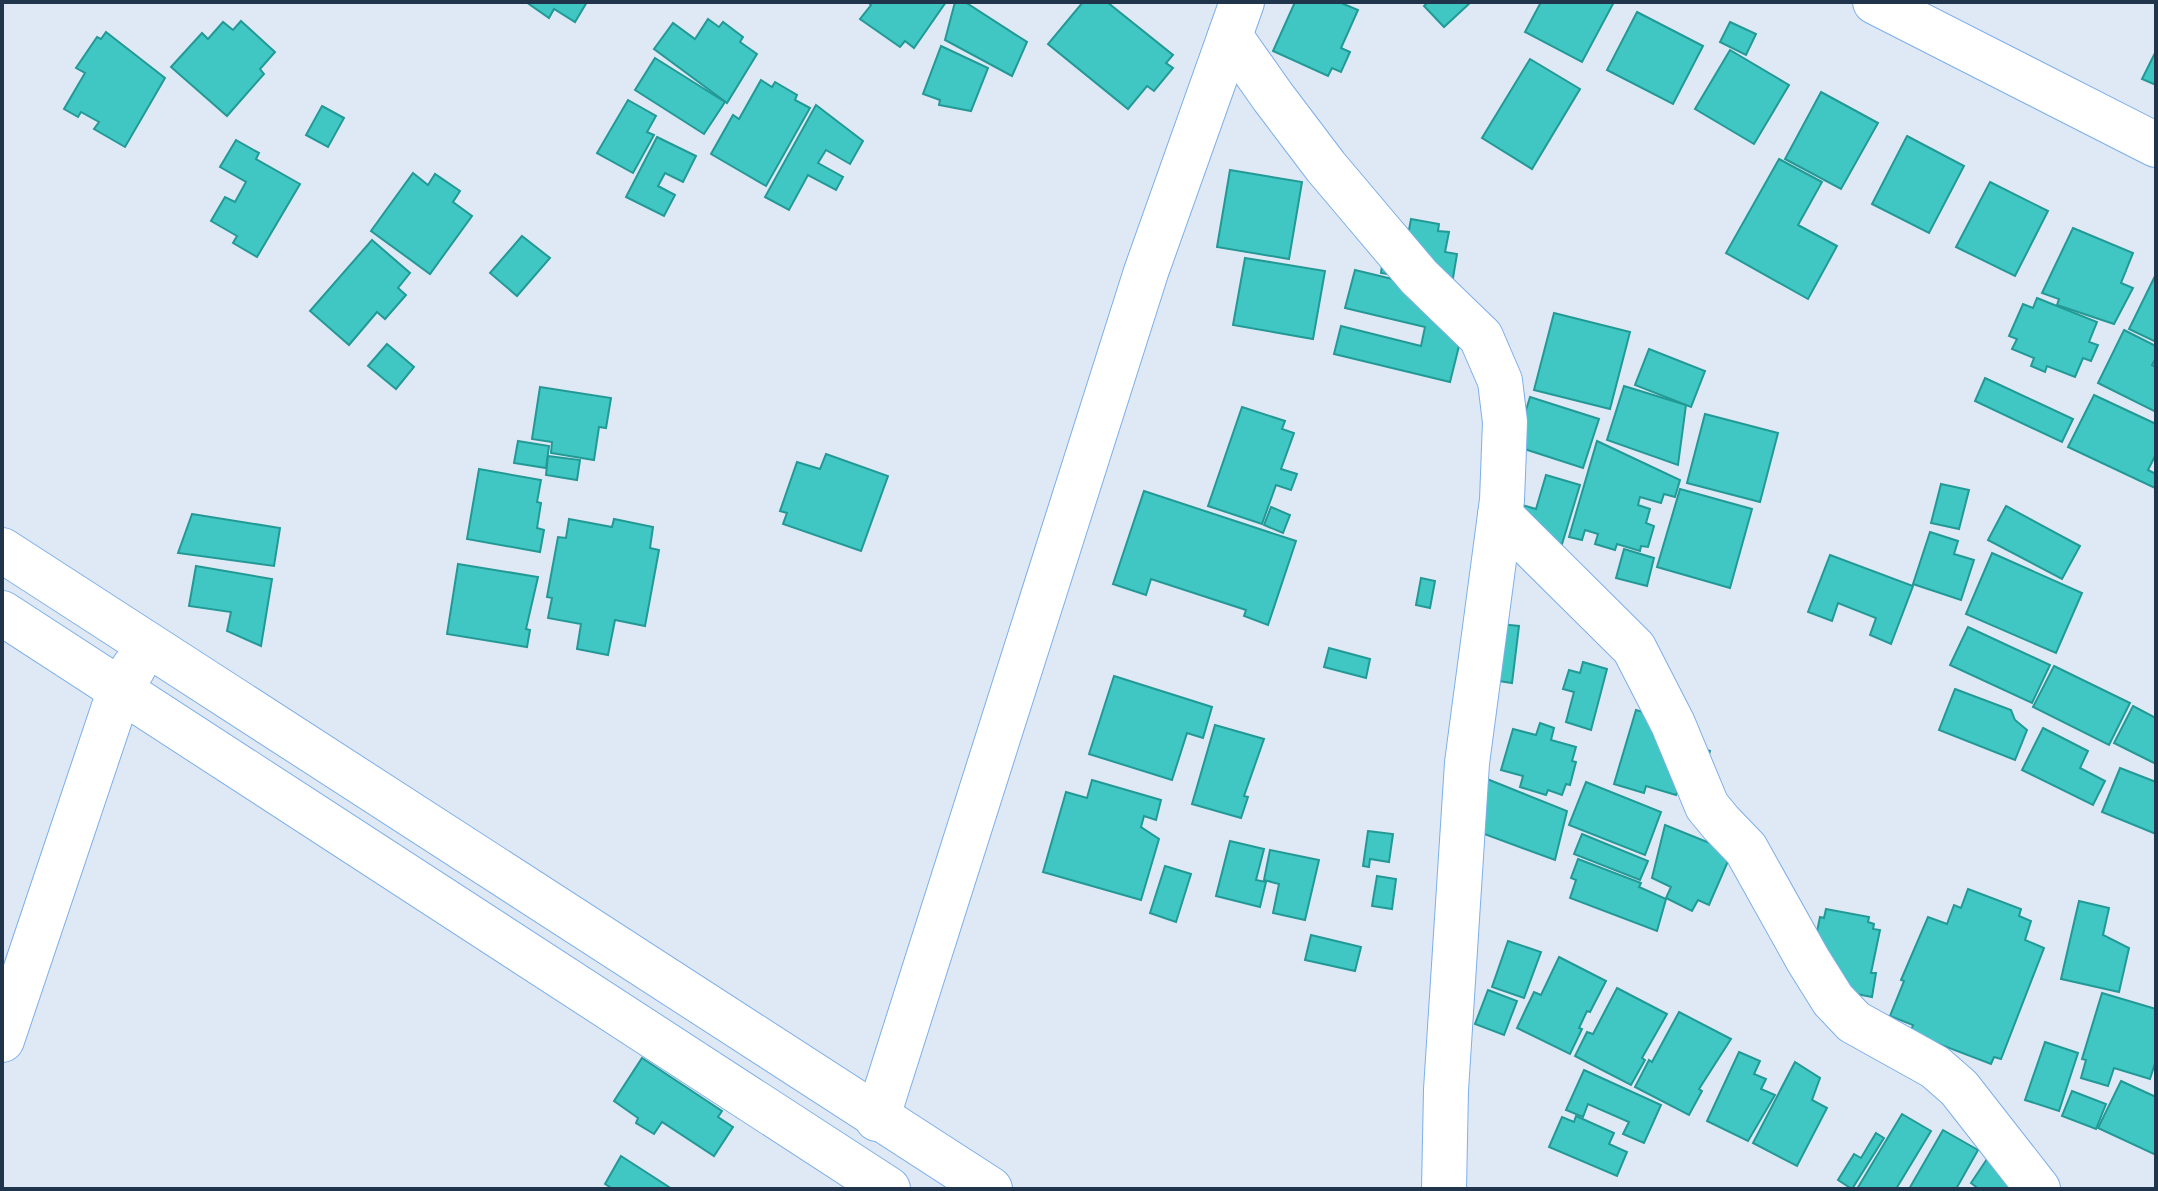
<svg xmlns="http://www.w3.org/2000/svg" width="2158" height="1191" viewBox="0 0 2158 1191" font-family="'Work Sans',sans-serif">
  <rect width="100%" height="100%" fill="#dfe9f5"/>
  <g fill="#40c7c3" stroke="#239996" stroke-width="2">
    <path d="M526 2H587L575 22 554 9 549 18Z"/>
    <path d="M868 2H946L914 48 905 41 900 47 860 19 871 5Z"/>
    <path d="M955 2H965L1027 42 1012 76 945 40Z"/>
    <path d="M1083 2H1107L1173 55 1166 63 1173 68 1154 91 1147 86 1128 109 1048 44Z"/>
    <path d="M1295 2H1339L1358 10 1341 48 1350 52 1341 72 1332 68 1328 76 1273 51Z"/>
    <path d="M1428 2H1471L1444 27 1424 6Z"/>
    <path d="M1541 2H1614L1582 62 1525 32Z"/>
    <path d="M1637 12 1703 46 1673 104 1607 70Z"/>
    <path d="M708 19 719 27 723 22 743 37 740 42 757 54 727 103 654 49 673 23 695 39Z"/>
    <path d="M241 21 275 52 260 69 264 74 227 116 171 67 202 33 208 39 223 22 233 30Z"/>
    <path d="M1730 22 1756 34 1746 55 1720 42Z"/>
    <path d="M106 32 165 78 125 147 94 129 99 122 81 112 78 117 64 109 85 73 76 68 97 37 101 39Z"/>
    <path d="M941 46 988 68 971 111 939 105 940 100 923 94Z"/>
    <path d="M1730 50 1789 85 1754 144 1695 109Z"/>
    <path d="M2156 51V85L2142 79Z"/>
    <path d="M655 58 725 102 704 134 635 90Z"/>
    <path d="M1530 59 1580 89 1532 169 1482 138Z"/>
    <path d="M761 80 772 87 775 82 797 95 795 100 810 108 766 186 711 154 733 115 739 119Z"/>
    <path d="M1821 92 1878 123 1841 189 1785 159Z"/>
    <path d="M628 100 656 116 647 132 654 135 633 173 597 153Z"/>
    <path d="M816 105 863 141 850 164 826 150 818 163 843 177 836 190 808 175 789 210 765 197Z"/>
    <path d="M322 106 344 118 328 147 306 135Z"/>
    <path d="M1907 136 1964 166 1929 233 1872 204Z"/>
    <path d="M657 137 696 156 683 182 665 173 658 186 675 195 664 216 626 197Z"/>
    <path d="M236 140 259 153 256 159 300 184 257 257 233 243 237 236 211 221 225 197 235 202 246 182 220 167Z"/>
    <path d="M1779 159 1822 182 1798 225 1837 246 1808 299 1726 253Z"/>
    <path d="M1230 170 1302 182 1289 259 1217 247Z"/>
    <path d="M413 173 428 185 435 174 460 191 453 202 472 216 430 274 371 231Z"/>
    <path d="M1990 182 2048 211 2015 276 1956 247Z"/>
    <path d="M1411 219 1439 224 1438 231 1449 232 1445 252 1457 254 1452 284 1381 273 1386 238 1396 228 1409 230Z"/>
    <path d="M2073 228 2133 253 2121 283 2133 288 2114 324 2057 305 2059 299 2042 293Z"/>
    <path d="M522 236 550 258 517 296 490 273Z"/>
    <path d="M372 240 410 273 398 288 406 295 385 319 377 312 349 345 310 311Z"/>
    <path d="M1245 258 1325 271 1313 339 1233 325Z"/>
    <path d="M1355 270 1471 298 1450 382 1334 354 1341 326 1421 346 1425 327 1345 308Z"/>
    <path d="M2156 274V342L2129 329Z"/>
    <path d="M2037 298 2097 322 2089 342 2098 345 2091 361 2083 358 2075 377 2047 366 2045 372 2031 366 2034 358 2012 349 2017 339 2009 336 2023 304 2033 308Z"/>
    <path d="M1554 313 1630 332 1610 409 1534 390Z"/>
    <path d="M2124 330 2156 346V358L2152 365 2156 367V412L2098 383Z"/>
    <path d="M387 344 414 367 396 389 368 366Z"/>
    <path d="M1649 349 1705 371 1691 407 1635 385Z"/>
    <path d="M1985 378 2073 419 2062 442 1975 401Z"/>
    <path d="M1624 386 1686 405 1678 465 1607 440Z"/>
    <path d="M540 387 611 398 606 428 599 427 594 460 551 453 552 442 532 439Z"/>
    <path d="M2094 395 2156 424V454L2148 470 2156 474 2155 488 2068 447Z"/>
    <path d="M1530 397 1599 419 1583 468 1515 446Z"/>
    <path d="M1242 407 1285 421 1282 429 1294 433 1281 469 1297 474 1291 490 1276 485 1262 524 1208 506Z"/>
    <path d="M1705 414 1778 433 1760 502 1687 483Z"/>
    <path d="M518 441 549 446 546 468 514 463Z"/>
    <path d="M1597 441 1680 480 1675 497 1664 494 1661 503 1640 497 1638 505 1650 509 1646 523 1654 526 1648 547 1641 546 1640 551 1617 544 1615 550 1595 544 1598 534 1585 530 1582 540 1569 537Z"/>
    <path d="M826 454 888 476 861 551 783 524 787 513 780 511 797 462 820 469Z"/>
    <path d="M548 456 580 460 577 480 546 475Z"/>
    <path d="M479 469 541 480 537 502 541 503 537 528 544 530 540 552 467 539Z"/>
    <path d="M1546 475 1580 485 1562 544 1500 526 1508 501 1536 509Z"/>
    <path d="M1941 484 1969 490 1959 529 1931 523Z"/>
    <path d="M1680 489 1752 509 1730 588 1657 567Z"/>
    <path d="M1144 491 1296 541 1268 625 1244 616 1246 610 1151 579 1146 595 1113 584Z"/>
    <path d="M2006 506 2080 546 2062 579 1988 540Z"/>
    <path d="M1271 507 1290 515 1283 533 1264 525Z"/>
    <path d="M192 514 280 528 274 566 178 553Z"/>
    <path d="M569 519 612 527 614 519 653 527 650 548 659 550 645 626 615 620 608 655 577 649 581 624 548 618 552 598 547 597 558 537 566 538Z"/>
    <path d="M1930 532 1958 541 1954 554 1974 560 1961 600 1913 584Z"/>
    <path d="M1624 549 1654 558 1647 586 1616 578Z"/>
    <path d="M1992 553 2082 593 2056 653 1966 614Z"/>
    <path d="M1830 555 1913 586 1891 644 1870 635 1876 618 1838 603 1832 621 1808 612Z"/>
    <path d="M458 564 538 577 526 629 530 630 527 647 447 634Z"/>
    <path d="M196 566 272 579 261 646 227 631 231 612 189 606Z"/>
    <path d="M1421 578 1435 581 1430 608 1416 605Z"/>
    <path d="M1499 624 1519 626 1512 683 1492 680Z"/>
    <path d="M1968 627 2050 665 2032 703 1950 665Z"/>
    <path d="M1329 648 1370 659 1366 678 1324 667Z"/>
    <path d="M1583 662 1607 669 1591 730 1566 722 1574 692 1563 689 1569 670 1580 673Z"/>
    <path d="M2054 666 2130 703 2109 745 2033 707Z"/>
    <path d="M1114 676 1212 707 1203 738 1187 733 1172 780 1089 754Z"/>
    <path d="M1955 689 2011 710 2015 720 2027 730 2015 760 1939 730Z"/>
    <path d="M2133 706 2156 718V764L2114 743Z"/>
    <path d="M1636 710 1666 719 1691 745 1710 751 1698 793 1679 787 1676 795 1646 786 1644 793 1614 784Z"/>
    <path d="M1540 723 1554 728 1551 740 1576 747 1572 761 1576 762 1570 785 1566 784 1562 795 1548 790 1546 795 1520 787 1523 776 1501 770 1513 729 1536 735Z"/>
    <path d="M1215 725 1264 739 1244 796 1248 797 1241 818 1192 804Z"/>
    <path d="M2043 728 2088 751 2080 768 2105 781 2093 805 2022 770Z"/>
    <path d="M2120 768 2156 782V834L2102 812Z"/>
    <path d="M1487 779 1567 811 1555 860 1468 828Z"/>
    <path d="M1092 780 1161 800 1156 820 1144 816 1141 827 1159 839 1141 900 1043 872 1066 792 1087 798Z"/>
    <path d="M1586 782 1661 812 1645 855 1569 825Z"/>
    <path d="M1665 825 1732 852 1709 905 1698 900 1692 911 1666 898 1671 887 1652 878Z"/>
    <path d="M1368 831 1393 834 1389 862 1370 859 1369 867 1363 866Z"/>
    <path d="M1582 834 1648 861 1640 880 1574 854Z"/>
    <path d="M1230 841 1264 849 1256 880 1266 882 1260 907 1216 896Z"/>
    <path d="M1270 850 1319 860 1305 920 1273 913 1279 884 1264 880Z"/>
    <path d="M1578 859 1641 883 1639 887 1666 899 1657 931 1570 898 1576 880 1571 878Z"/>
    <path d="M1165 866 1191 874 1176 922 1150 913Z"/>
    <path d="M1377 876 1396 879 1392 909 1372 906Z"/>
    <path d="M1968 889 2021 909 2019 916 2031 921 2025 940 2044 948 2001 1059 1994 1057 1991 1064 1910 1033 1913 1025 1890 1016 1904 981 1901 980 1928 917 1947 924 1954 905 1961 908Z"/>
    <path d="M2079 901 2109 908 2103 935 2129 948 2119 992 2061 979Z"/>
    <path d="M1826 909 1869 917 1868 922 1874 924 1873 929 1880 930 1871 973H1876L1872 997 1796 982 1802 949 1813 951 1820 917 1824 918Z"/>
    <path d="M1311 935 1361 947 1355 971 1305 960Z"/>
    <path d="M1508 941 1541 952 1524 998 1492 987Z"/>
    <path d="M1559 957 1606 981 1590 1012 1587 1011 1579 1028 1582 1029 1570 1054 1517 1028 1534 992 1541 995Z"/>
    <path d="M1617 988 1667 1014 1642 1058 1645 1060 1631 1085 1575 1056 1587 1032 1593 1034Z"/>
    <path d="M1488 990 1517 1001 1504 1035 1475 1024Z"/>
    <path d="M2102 993 2156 1009V1060L2150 1079 2114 1068 2108 1086 2081 1078 2086 1060 2082 1059Z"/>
    <path d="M1679 1012 1731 1039 1699 1089 1702 1091 1689 1115 1635 1087 1649 1060 1652 1062Z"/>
    <path d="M2045 1042 2078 1053 2059 1111 2025 1100Z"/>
    <path d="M1739 1052 1760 1061 1754 1074 1766 1079 1761 1089 1775 1095 1748 1141 1707 1121Z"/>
    <path d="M642 1058 722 1111 718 1117 733 1127 714 1156 662 1122 654 1134 636 1123 638 1118 614 1101Z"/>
    <path d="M1795 1062 1820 1078 1812 1100 1827 1108 1797 1166 1753 1143Z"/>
    <path d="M1584 1070 1661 1105 1644 1143 1623 1134 1629 1122 1588 1104 1583 1117 1566 1110Z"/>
    <path d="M2121 1081 2156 1097V1155L2098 1128Z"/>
    <path d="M2072 1091 2106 1104 2096 1129 2062 1116Z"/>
    <path d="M1902 1114 1931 1131 1896 1189H1857Z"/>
    <path d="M1576 1116 1614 1133 1609 1144 1627 1152 1617 1176 1549 1147 1562 1117 1574 1122Z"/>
    <path d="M1943 1130 1978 1150 1956 1189H1909Z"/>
    <path d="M1876 1133 1884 1138 1852 1189 1838 1180 1854 1154 1861 1158Z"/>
    <path d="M621 1156 672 1189H613L605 1184Z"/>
    <path d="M1987 1159 2034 1189H1979L1971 1183Z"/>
  </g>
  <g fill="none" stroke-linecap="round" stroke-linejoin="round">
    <g stroke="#7dafe8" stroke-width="46">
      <g id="minor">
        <path d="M1875 2 2156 145"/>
        <path d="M1230 36 1273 97 1326 167 1419 277 1481 337 1500 381 1505 422 1502 500 1467 763 1446 1090 1444 1189"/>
        <path d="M1500 515 1634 648 1673 724 1707 806 1721 823 1746 849 1808 960 1833 1000 1854 1022 1935 1067 1959 1088 2038 1189"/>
        <path d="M2 550 990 1189"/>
        <path d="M2 613 888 1189"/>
        <path d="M2 1040 120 689 134 667"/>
        <path d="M877 1119 1146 272 1242 2"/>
      </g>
    </g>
    <use href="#minor" stroke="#fff" stroke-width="44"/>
  </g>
  <rect width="2158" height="1191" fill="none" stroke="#20354c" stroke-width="8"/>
</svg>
